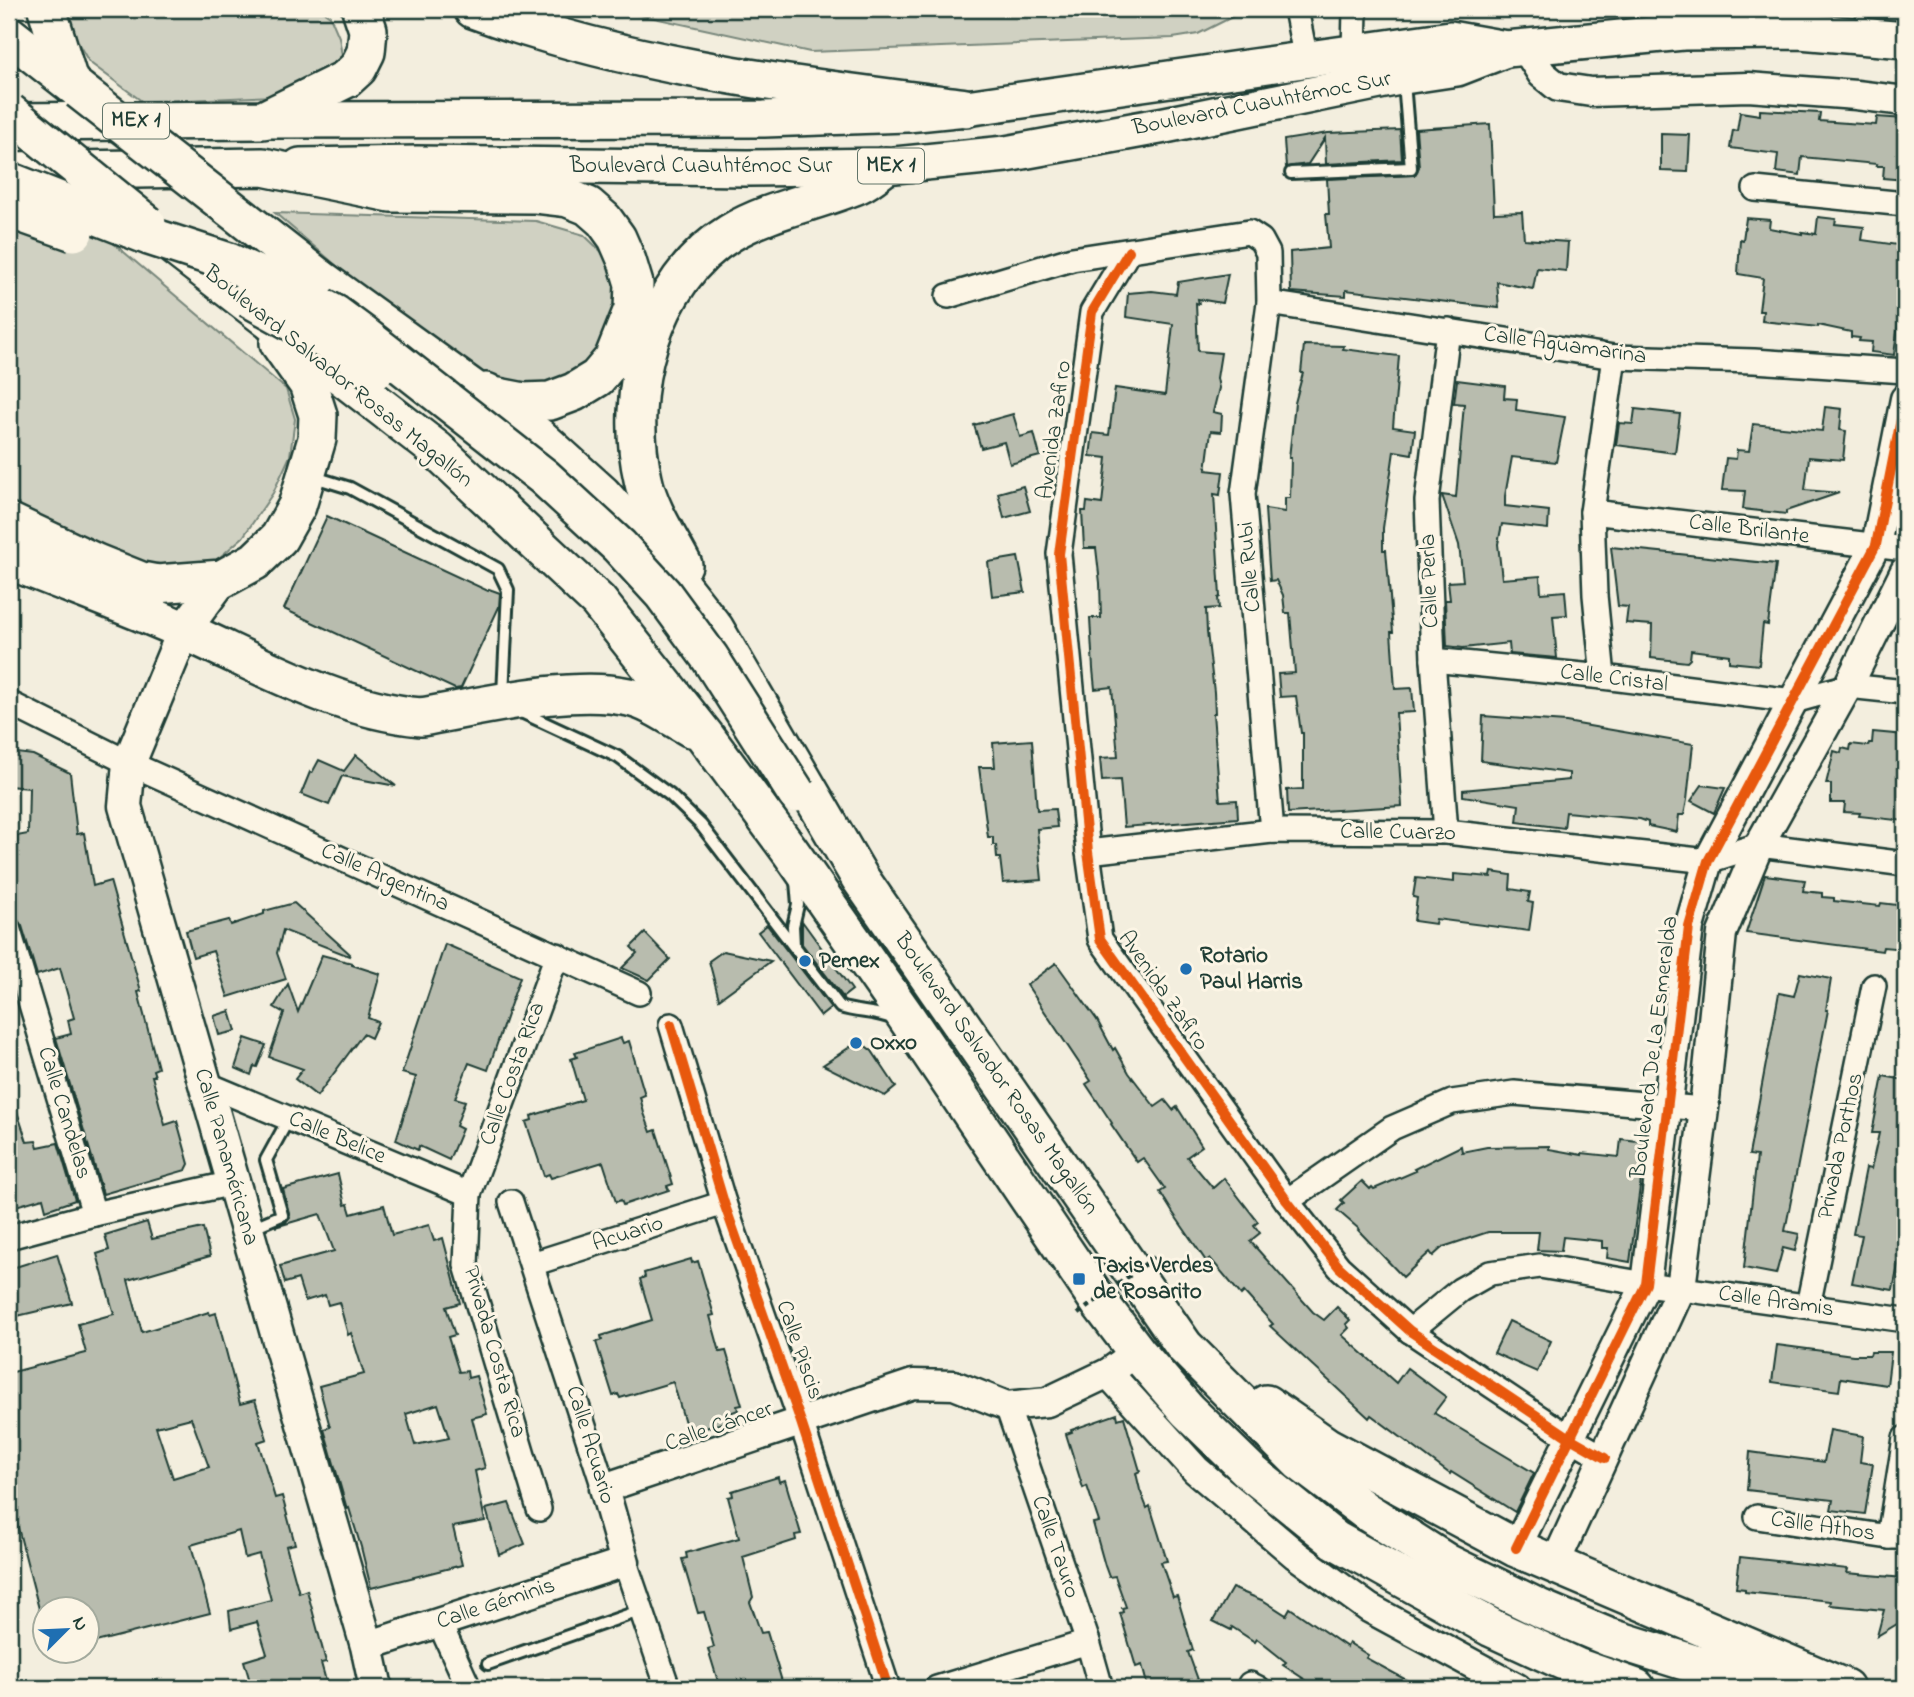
<svg xmlns="http://www.w3.org/2000/svg" width="1914" height="1697" viewBox="0 0 1914 1697" font-family="'Indie Flower',sans-serif">
  <rect width="100%" height="100%" fill="#f3eede"/>
  <filter id="ink" filterUnits="userSpaceOnUse"><feTurbulence type="fractalNoise" baseFrequency=".0143" numOctaves="2"/><feDisplacementMap in="SourceGraphic" scale="14" xChannelSelector="R" yChannelSelector="G"/><feConvolveMatrix kernelMatrix="1 2 1 2 8 2 1 2 1" color-interpolation-filters="sRGB"/></filter>
  <g filter="url(#ink)">
    <g fill="#d0d1c2" stroke="#78877b" stroke-width="2">
      <path d="M64 9H320L330 16 339 37 342 56 334 69 296 95 143 102 89 62 66 22Z"/>
      <path d="M613 9H1248L1198 34 1173 38 810 52Z"/>
      <path d="M275 213 536 221 584 235 609 259 619 293 611 319 589 373 562 385 504 384 449 362Z"/>
      <path d="M9 218 99 231 286 389 295 419 290 456 273 493 243 537 212 564 168 572 9 510Z"/>
    </g>
    <g fill="#b8bcae" stroke="#1f3d34" stroke-width="2" fill-rule="evenodd">
      <path d="M1760 110 1820 113 1819 121 1876 125 1877 117 1905 119V180L1883 178 1884 166H1876L1877 164 1802 157 1800 175 1776 172 1778 154 1730 148 1733 130 1737 131 1740 112 1760 115Z"/>
      <path d="M1490 124 1494 213 1522 212 1524 239 1568 242 1566 271 1537 268 1533 289 1497 282 1499 308 1346 290V296L1291 292 1290 252 1329 248 1326 214H1329L1327 179 1415 175 1419 167 1416 129Z"/>
      <path d="M1400 130 1402 160 1326 164 1325 138 1308 164 1286 167 1284 140 1328 133Z"/>
      <path d="M1661 134 1690 135 1688 172 1661 171Z"/>
      <path d="M1818 217 1836 219 1835 224 1864 227 1862 240 1905 246V271L1894 355 1871 352 1872 342 1859 341 1860 338 1851 337V332L1818 325V327L1762 321 1763 311H1759L1763 278 1738 274 1740 239 1743 240 1746 218 1770 220 1769 228 1802 234V232L1816 234Z"/>
      <path d="M1228 274 1222 303 1198 299 1199 304 1196 303 1198 351 1221 353 1217 378 1219 388 1213 412 1222 414 1221 432 1211 431 1206 470 1223 472 1220 495 1214 494 1220 597 1218 598 1219 608 1206 609 1207 632 1214 692 1215 713H1213L1220 801 1237 800 1238 818 1124 827 1120 780 1102 781 1100 758 1118 757 1112 687 1095 689 1093 669 1090 618H1101L1100 583 1096 548H1084L1082 511H1086L1087 502 1102 504 1107 458 1090 456 1093 433 1109 435 1115 388 1165 395 1173 324 1126 317 1128 293 1152 291 1176 294 1178 282Z"/>
      <path d="M1304 345 1344 346 1343 349 1399 356 1393 427 1415 430 1412 454 1394 451 1383 528V550H1386L1393 632H1391L1395 689 1412 688 1414 712 1396 713 1402 806 1288 813 1287 790 1303 789V733H1301L1296 696 1280 697 1278 674 1295 673 1290 613H1285L1283 595 1276 580 1270 581 1265 509 1285 512V498H1290L1291 458H1289L1295 403 1303 373H1301Z"/>
      <path d="M1457 380 1505 386 1504 398 1517 399 1516 410 1565 417 1556 462 1512 457 1505 496V506L1549 511 1548 529 1502 524 1498 544 1502 579 1540 576 1541 593 1565 591 1567 615 1553 616 1557 658 1510 654 1509 643 1463 648 1447 646 1445 600H1450L1448 582 1463 581 1459 545 1442 495 1456 497 1464 404 1454 403Z"/>
      <path d="M1825 407 1842 409 1840 430 1846 431 1843 460 1809 457 1805 490 1839 493 1786 511V514L1743 509 1745 491 1722 490 1726 458 1736 459 1737 450 1749 451 1753 424 1822 431Z"/>
      <path d="M1635 409 1680 414 1675 453 1616 445 1619 423 1633 424Z"/>
      <path d="M1013 414 1020 437 1034 433 1040 456 1010 464 1004 442 981 448 974 425Z"/>
      <path d="M1023 486 1030 511 1004 518 998 493Z"/>
      <path d="M327 516 488 591 489 589 500 593 499 607 461 688 455 689 284 609Z"/>
      <path d="M1611 547 1776 564 1768 625 1763 624 1759 665 1729 662V655L1691 650 1690 659 1687 662 1651 658 1652 625 1626 623 1628 607 1618 606Z"/>
      <path d="M1018 557 1025 592 992 596 988 562Z"/>
      <path d="M1483 716 1566 722 1693 744 1687 800 1684 815H1679L1677 832 1648 826V822L1640 819 1566 812 1564 828 1517 822 1519 805 1463 796V790L1569 780V773L1481 761Z"/>
      <path d="M1873 732 1905 735V821L1859 816 1860 813 1844 812 1845 803H1831V784H1826L1834 751 1841 753 1842 748 1850 750 1851 744 1868 746 1869 743H1872Z"/>
      <path d="M1032 740 1037 810 1055 809 1057 827 1037 829 1042 880 1003 883 1000 858H997L996 845H993V837H988L979 767H995L993 743Z"/>
      <path d="M9 752 33 755 70 773 77 834 84 833 93 886 110 881 141 991 138 992 158 1068 153 1070 155 1076H152L165 1125 177 1121 189 1164 186 1170 103 1194 56 1038 71 1034 68 1020 74 1018 60 968 37 975 22 926 18 920 9 917V844L17 843V836L28 834 29 788 9 786Z"/>
      <path d="M356 755 396 786 342 776 329 805 301 794 310 772 312 773 319 760 344 771Z"/>
      <path d="M1702 785 1725 788 1714 813 1691 801Z"/>
      <path d="M1492 872 1511 875 1510 889 1530 892 1528 902 1533 903 1529 931 1436 919 1435 924 1414 921 1417 898 1413 897 1416 878 1454 882V874L1491 877Z"/>
      <path d="M1765 875 1805 880 1803 891 1822 893V897L1834 898V901L1880 906 1881 903 1905 906V949L1883 947 1882 951 1746 933Z"/>
      <path d="M294 903 350 954 349 956 283 930 277 953 286 979 228 997 213 951 193 957 186 931 229 920 231 925 264 914V911Z"/>
      <path d="M802 921 852 990 843 997 802 944Z"/>
      <path d="M767 925 831 1008 821 1016 758 932Z"/>
      <path d="M645 933 670 959 649 980 622 968 637 953 631 947Z"/>
      <path d="M445 944 520 977 488 1070 469 1063 455 1098 465 1101 456 1126 462 1129 449 1160 419 1146 418 1150 396 1140 416 1077 402 1073Z"/>
      <path d="M723 951 771 961 719 999 709 961Z"/>
      <path d="M322 955 352 963V965L380 974 368 1018 378 1022 371 1038 363 1034 317 1096 295 1079 303 1069 269 1057 284 1013 274 1007 288 984 298 1012Z"/>
      <path d="M1056 963 1097 1020 1113 1050 1115 1048 1129 1073 1155 1107 1165 1100 1173 1110 1177 1107 1202 1146 1187 1157 1213 1188 1224 1178 1258 1222 1254 1225 1260 1233 1250 1241 1313 1312 1324 1320 1337 1307 1350 1320 1346 1324 1349 1328 1342 1335 1396 1383 1407 1368 1446 1397 1434 1413 1534 1473 1515 1512 1451 1472 1450 1474 1371 1415 1369 1418 1270 1326 1273 1324 1244 1292 1241 1295 1210 1258 1206 1261 1173 1213 1160 1192 1165 1189 1143 1158 1137 1162 1111 1124 1112 1123 1086 1084 1091 1081 1027 985Z"/>
      <path d="M1800 973 1831 979 1826 1010H1828L1785 1231 1799 1234 1795 1251 1783 1248 1776 1274 1744 1268 1757 1156 1749 1155 1779 993 1794 996Z"/>
      <path d="M230 1011 236 1031 219 1035 214 1016Z"/>
      <path d="M245 1038 266 1045 257 1067 254 1066 251 1075 235 1068Z"/>
      <path d="M621 1038 623 1043 629 1041 645 1095 640 1097 644 1113 651 1132 656 1130 673 1184 667 1186 669 1190 623 1205 621 1200 616 1202 603 1162 551 1178 549 1174 544 1176 526 1122 532 1120 531 1116 583 1100 571 1059 577 1057 575 1053Z"/>
      <path d="M859 1041 872 1051 896 1087 885 1096 823 1065Z"/>
      <path d="M1883 1076 1905 1080V1231L1893 1290 1852 1283 1862 1235 1853 1234 1866 1168 1871 1169 1879 1133H1872Z"/>
      <path d="M12 1096 27 1142 36 1141 38 1147 58 1143 75 1200 46 1210 43 1198 9 1208V1097Z"/>
      <path d="M1621 1139 1646 1142 1630 1262 1607 1258 1608 1248H1602V1241L1563 1237 1561 1251 1537 1250 1539 1232H1488L1443 1247 1433 1256 1430 1252 1403 1277 1358 1230 1359 1229 1337 1210 1344 1203 1341 1200 1362 1181 1370 1189 1372 1187 1374 1189 1416 1171 1414 1169 1461 1146 1462 1152 1487 1147 1549 1146V1149L1582 1155V1153L1619 1157Z"/>
      <path d="M338 1174 345 1205 348 1204 351 1214 384 1205 392 1235 429 1225 434 1241 443 1238 460 1303 446 1307 455 1335 448 1337 459 1372 467 1371 468 1378 476 1376 487 1414 472 1418 485 1468 475 1471 485 1521 453 1527 462 1565 371 1588 361 1547 349 1508 347 1509 324 1429 330 1427 319 1386 364 1374 351 1333 348 1335 339 1302 328 1305 325 1295 305 1301 298 1279 285 1283 280 1266 334 1251 320 1214 275 1227 286 1222 290 1217 283 1189ZM438 1404 449 1438 415 1445 406 1414Z"/>
      <path d="M147 1222 152 1239 203 1228 210 1256 128 1280 142 1332 209 1312 210 1315 216 1313 240 1404 255 1400 267 1439 258 1442 275 1498 282 1496 295 1544 286 1546 299 1593 307 1590 326 1662 321 1663 328 1688H252L244 1661 267 1654 257 1622 231 1629 229 1611 271 1600 259 1554 245 1558 239 1531 191 1545 210 1613 88 1644V1609H39L9 1493V1373L86 1353 78 1324 114 1314 97 1254 109 1250 105 1235ZM191 1418 209 1467 173 1478 156 1427Z"/>
      <path d="M57 1254 72 1303 9 1318V1269Z"/>
      <path d="M691 1259 692 1263 698 1261 714 1315 710 1316 720 1352 726 1351 742 1405 737 1406 738 1410 730 1413 733 1420 688 1433 673 1382 620 1398 618 1394 613 1396 596 1342 602 1340 601 1336 652 1320 640 1279 645 1277 644 1273Z"/>
      <path d="M1509 1321 1551 1341 1537 1372 1494 1353Z"/>
      <path d="M1777 1345 1853 1355H1870L1871 1352H1891L1887 1385 1841 1378 1839 1391 1772 1382Z"/>
      <path d="M1117 1414 1118 1419 1124 1417 1140 1471 1136 1473 1140 1490 1147 1508 1150 1506 1167 1561 1161 1562 1173 1597 1177 1596 1193 1650 1188 1652 1201 1688H1148L1142 1665 1136 1667 1120 1613 1123 1612 1122 1608 1126 1607 1115 1576 1109 1577 1105 1566 1093 1523 1099 1522 1087 1486 1083 1488 1066 1434 1072 1432 1071 1430Z"/>
      <path d="M1830 1430 1863 1436 1860 1462 1873 1464 1865 1514 1831 1510 1833 1500 1747 1490 1750 1452 1824 1462Z"/>
      <path d="M778 1477 779 1482 785 1480 801 1534 795 1535 796 1540 743 1557 753 1597 750 1602 761 1633 767 1632 784 1688H720L708 1649 714 1647 704 1612 698 1613 682 1559 687 1558 686 1553 739 1538 728 1497 733 1496 732 1491Z"/>
      <path d="M509 1503 525 1544 499 1555 486 1509Z"/>
      <path d="M1740 1557 1848 1569 1847 1573 1904 1578 1902 1621 1877 1636 1884 1610 1830 1605 1831 1601 1745 1592V1589L1736 1588Z"/>
      <path d="M1232 1588 1264 1601 1286 1615 1290 1608 1347 1647 1349 1643 1368 1655 1366 1658 1421 1688H1318L1283 1665 1286 1662 1257 1639 1255 1642 1232 1627 1231 1630 1213 1621Z"/>
    </g>
    <g fill="none" stroke-linecap="round" stroke-linejoin="round">
      <g stroke="#1f3d34" stroke-width="16">
        <g id="service">
          <path d="M1656 9 1675 26"/>
          <path d="M1862 9 1864 30"/>
          <path d="M1905 9V12"/>
          <path d="M1291 173 1411 168 1404 82"/>
          <path d="M311 476 350 488 498 569 508 590 503 695"/>
          <path d="M519 711 618 757 670 795 701 825 840 1007C858 1013 876 1011 894 1019"/>
          <path d="M794 945 793 926 798 905 796 881"/>
          <path d="M249 1229 282 1215 266 1160 289 1118"/>
          <path d="M488 1664 642 1610"/>
        </g>
      </g>
      <g stroke="#1f3d34" stroke-width="28">
        <g id="minor">
          <path d="M1296 9 1306 60"/>
          <path d="M1354 52 1355 9"/>
          <path d="M1755 189 1905 204"/>
          <path d="M1129 251 1092 312 1059 554 1088 852 1100 939 1287 1201 1339 1267 1410 1331 1570 1438 1605 1458"/>
          <path d="M948 296 1072 259 1249 232 1261 240 1268 253 1269 303 1243 494 1272 831"/>
          <path d="M1269 303 1614 357 1754 361 1905 371"/>
          <path d="M1592 512 1905 549"/>
          <path d="M1433 660 1603 677 1794 701 1848 686 1905 692"/>
          <path d="M1603 677 1595 595 1592 512 1614 357"/>
          <path d="M9 703 129 763 639 993"/>
          <path d="M1446 832 1433 660 1427 501 1448 330"/>
          <path d="M1088 852 1272 831 1446 832 1708 861 1759 845 1905 864"/>
          <path d="M9 931 94 1214"/>
          <path d="M671 1025 724 1203 801 1422 888 1688"/>
          <path d="M204 1083 469 1194"/>
          <path d="M1287 1201 1392 1128 1452 1102 1514 1093 1704 1109"/>
          <path d="M511 1202 604 1488"/>
          <path d="M9 1237 94 1214 233 1183"/>
          <path d="M532 1264 724 1203"/>
          <path d="M1808 1306 1874 986"/>
          <path d="M1410 1331 1460 1290 1490 1273 1540 1266 1646 1284 1905 1320"/>
          <path d="M1007 1406 1088 1642 1101 1688"/>
          <path d="M539 1509 466 1265 469 1194 557 955"/>
          <path d="M1757 1517 1889 1537H1905"/>
          <path d="M1889 1537 1905 1438"/>
          <path d="M625 1562 668 1688"/>
          <path d="M439 1622 469 1688"/>
          <path d="M1250 1684 1258 1688"/>
          <path d="M937 1688 1088 1642"/>
        </g>
      </g>
      <g stroke="#1f3d34" stroke-width="33">
        <g id="tertiary">
          <path d="M1525 47 1542 74 1558 87 1591 92 1748 87 1856 95 1905 101"/>
          <path d="M1108 1373 1196 1470 1296 1555 1369 1608 1517 1688"/>
          <path d="M1516 1548 1646 1284 1689 927 1708 861 1876 545 1905 399"/>
          <path d="M1554 1566 1681 1288 1704 1109 1722 933 1759 845 1848 686 1905 571"/>
          <path d="M367 1646 625 1562 604 1488 913 1384 954 1385 1007 1406 1047 1402 1108 1373 1137 1352"/>
        </g>
      </g>
      <g stroke="#1f3d34" stroke-width="37">
        <path id="secondary" d="M222 579 184 630 129 763 125 806 367 1646 376 1688"/>
      </g>
      <g stroke="#1f3d34" stroke-width="40">
        <g id="primary">
          <path d="M263 120 764 119 907 114 966 108 1450 39 1506 49 1683 32 1800 31 1905 40"/>
          <path d="M300 166 417 164 747 168 885 166 1006 154 1165 125 1404 76 1457 68 1506 49"/>
        </g>
      </g>
      <g stroke="#1f3d34" stroke-width="42">
        <g id="trunk">
          <path d="M47 9 69 81"/>
          <path d="M473 9C631 68 799 86 966 108"/>
          <path d="M9 35 79 90"/>
          <path d="M9 122 263 120 346 79 358 68 366 52 368 30 361 9"/>
          <path d="M9 171 263 167 391 193 534 194 568 198 588 206 604 220 617 238 627 261 634 284 633 309 613 359 597 378 574 392 550 401 524 402 493 396 486 392"/>
          <path d="M171 244 437 450 598 601 705 736 790 851 904 1014 1099 1302 1137 1352 1187 1410 1253 1474 1335 1540 1492 1628 1579 1668 1636 1688"/>
          <path d="M318 277 539 437 602 494 663 563 715 629 860 878 1184 1346 1300 1462 1364 1510 1447 1563 1541 1609 1608 1637 1694 1664 1812 1688"/>
          <path d="M9 522 96 563 141 581 157 584 222 579 255 561 279 538 297 506 317 439 318 415 308 384 279 343"/>
          <path d="M9 557 24 566C79 588 134 608 187 632 260 665 340 710 421 717 480 707 571 684 629 697 651 702 671 717 691 728"/>
          <path d="M683 565C669 538 649 509 643 479 623 393 651 281 730 233 770 209 817 202 859 184 868 180 877 172 885 166"/>
          <path d="M1266 1404 1326 1446 1516 1548 1845 1688"/>
        </g>
      </g>
      <use href="#service" stroke="#fcf5e5" stroke-width="10"/>
      <use href="#minor" stroke="#fcf5e5" stroke-width="23"/>
      <use href="#tertiary" stroke="#fcf5e5" stroke-width="28"/>
      <use href="#secondary" stroke="#fcf5e5" stroke-width="32"/>
      <use href="#primary" stroke="#fcf5e5" stroke-width="35"/>
      <use href="#trunk" stroke="#fcf5e5" stroke-width="37"/>
      <g stroke="#1f3d34" stroke-width="42" stroke-linecap="butt">
        <g id="trunk-bridge">
          <path d="M79 90 318 277"/>
          <path d="M9 112 147 224"/>
          <path d="M9 181 149 236 229 262 286 288 335 314 362 334 544 477 619 546 663 594 710 658 796 793"/>
          <path d="M9 209 74 232"/>
          <path d="M249 298 345 351 374 372"/>
        </g>
      </g>
      <path stroke="#1f3d34" stroke-width="4.5" stroke-dasharray="5 5" stroke-linecap="butt" d="M1078 1314 1156 1256"/>
      <use href="#trunk-bridge" stroke="#fcf5e5" stroke-width="37"/>
      <g stroke="#fcf5e5" stroke-width="15">
        <g id="cycleway">
          <path d="M1129 251 1092 312 1059 554 1088 852 1100 939 1287 1201 1339 1267 1410 1331 1570 1438 1605 1458"/>
          <path d="M671 1025 724 1203 801 1422 888 1688"/>
          <path d="M1516 1548 1646 1284 1689 927 1708 861 1876 545 1905 399"/>
        </g>
      </g>
      <use href="#cycleway" stroke="#e8590c" stroke-width="10"/>
    </g>
  </g>
  <g fill="#1f6fb2" stroke="#fcf5e5" stroke-width="2.5">
    <circle cx="805" cy="961" r="7"/>
    <circle cx="1186" cy="969" r="7"/>
    <circle cx="856" cy="1043" r="7"/>
    <rect x="1072" y="1272" width="14" height="14" rx="3.5"/>
  </g>
  <g text-anchor="middle" dominant-baseline="central" stroke-width="6" stroke-linejoin="round" paint-order="stroke">
    <g fill="#fcf5e5" stroke="#617469" stroke-width="2">
      <rect x="103" y="103.5" width="66" height="35" rx="5"/>
      <rect x="858" y="148.5" width="66" height="35" rx="5"/>
    </g>
    <g font-size="21" font-weight="bold" fill="#1f3d34">
      <text x="136" y="121">MEX 1</text>
      <text x="891" y="166">MEX 1</text>
    </g>
    <g font-size="23" fill="#1f3d34" stroke="#fcf5e5">
      <text transform="translate(1262 104) rotate(-11)">Boulevard Cuauhtémoc Sur</text>
      <text x="701" y="166">Boulevard Cuauhtémoc Sur</text>
      <text transform="translate(1565 346) rotate(8)">Calle Aguamarina</text>
      <text transform="translate(338 377) rotate(39)">Boulevard Salvador Rosas Magallón</text>
      <text transform="translate(1055 430) rotate(-82)">Avenida Zafiro</text>
      <text transform="translate(1749 530) rotate(7)">Calle Brilante</text>
      <text transform="translate(1250 567) rotate(-95)">Calle Rubi</text>
      <text transform="translate(1430 581) rotate(-92)">Calle Perla</text>
      <text transform="translate(1614 679) rotate(7)">Calle Cristal</text>
      <text transform="translate(1398 833) rotate(1)">Calle Cuarzo</text>
      <text transform="translate(385 878) rotate(24)">Calle Argentina</text>
      <text transform="translate(1163 991) rotate(55)">Avenida Zafiro</text>
      <text transform="translate(1655 1047) rotate(-83)">Boulevard De La Esmeralda</text>
      <text transform="translate(513 1074) rotate(-70)">Calle Costa Rica</text>
      <text transform="translate(996 1074) rotate(55)">Boulevard Salvador Rosas Magallón</text>
      <text transform="translate(64 1113) rotate(73)">Calle Candelas</text>
      <text transform="translate(337 1138) rotate(23)">Calle Belice</text>
      <text transform="translate(1841 1146) rotate(-78)">Privada Porthos</text>
      <text transform="translate(226 1157) rotate(74)">Calle Panaméricana</text>
      <text transform="translate(628 1234) rotate(-18)">Acuario</text>
      <text transform="translate(1776 1302) rotate(8)">Calle Aramis</text>
      <text transform="translate(799 1350) rotate(71)">Calle Piscis</text>
      <text transform="translate(494 1352) rotate(74)">Privada Costa Rica</text>
      <text transform="translate(719 1427) rotate(-19)">Calle Cáncer</text>
      <text transform="translate(590 1445) rotate(73)">Calle Acuario</text>
      <text transform="translate(1823 1527) rotate(8)">Calle Athos</text>
      <text transform="translate(1055 1547) rotate(71)">Calle Tauro</text>
      <text transform="translate(496 1604) rotate(-18)">Calle Géminis</text>
    </g>
    <g font-size="23" font-weight="bold" fill="#1f3d34" stroke="#fcf5e5" text-anchor="start">
      <text x="1200" y="956">Rotario<tspan x="1200" dy="26">Paul Harris</tspan></text>
      <text x="819" y="961">Pemex</text>
      <text x="870" y="1043">Oxxo</text>
      <text x="1093" y="1266">Taxis Verdes<tspan x="1093" dy="26">de Rosarito</tspan></text>
    </g>
  </g>
  <rect width="1914" height="1697" fill="none" stroke="#fcf5e5" stroke-width="35"/>
  <rect x="18" y="18" width="1879" height="1662" fill="none" stroke="#1f3d34" stroke-width="2.5" filter="url(#ink)"/>
  <g transform="translate(66 1630) rotate(66)"><circle r="33" fill="#fcf5e5" stroke="#a4ab9e" stroke-width="2"/>
  <path d="M0-5L12 26L0 18L-12 26Z" fill="#1f6fb2"/>
  <text y="-10" font-size="19" font-weight="bold" text-anchor="middle" fill="#1f3d34">N</text>
  </g>
</svg>
